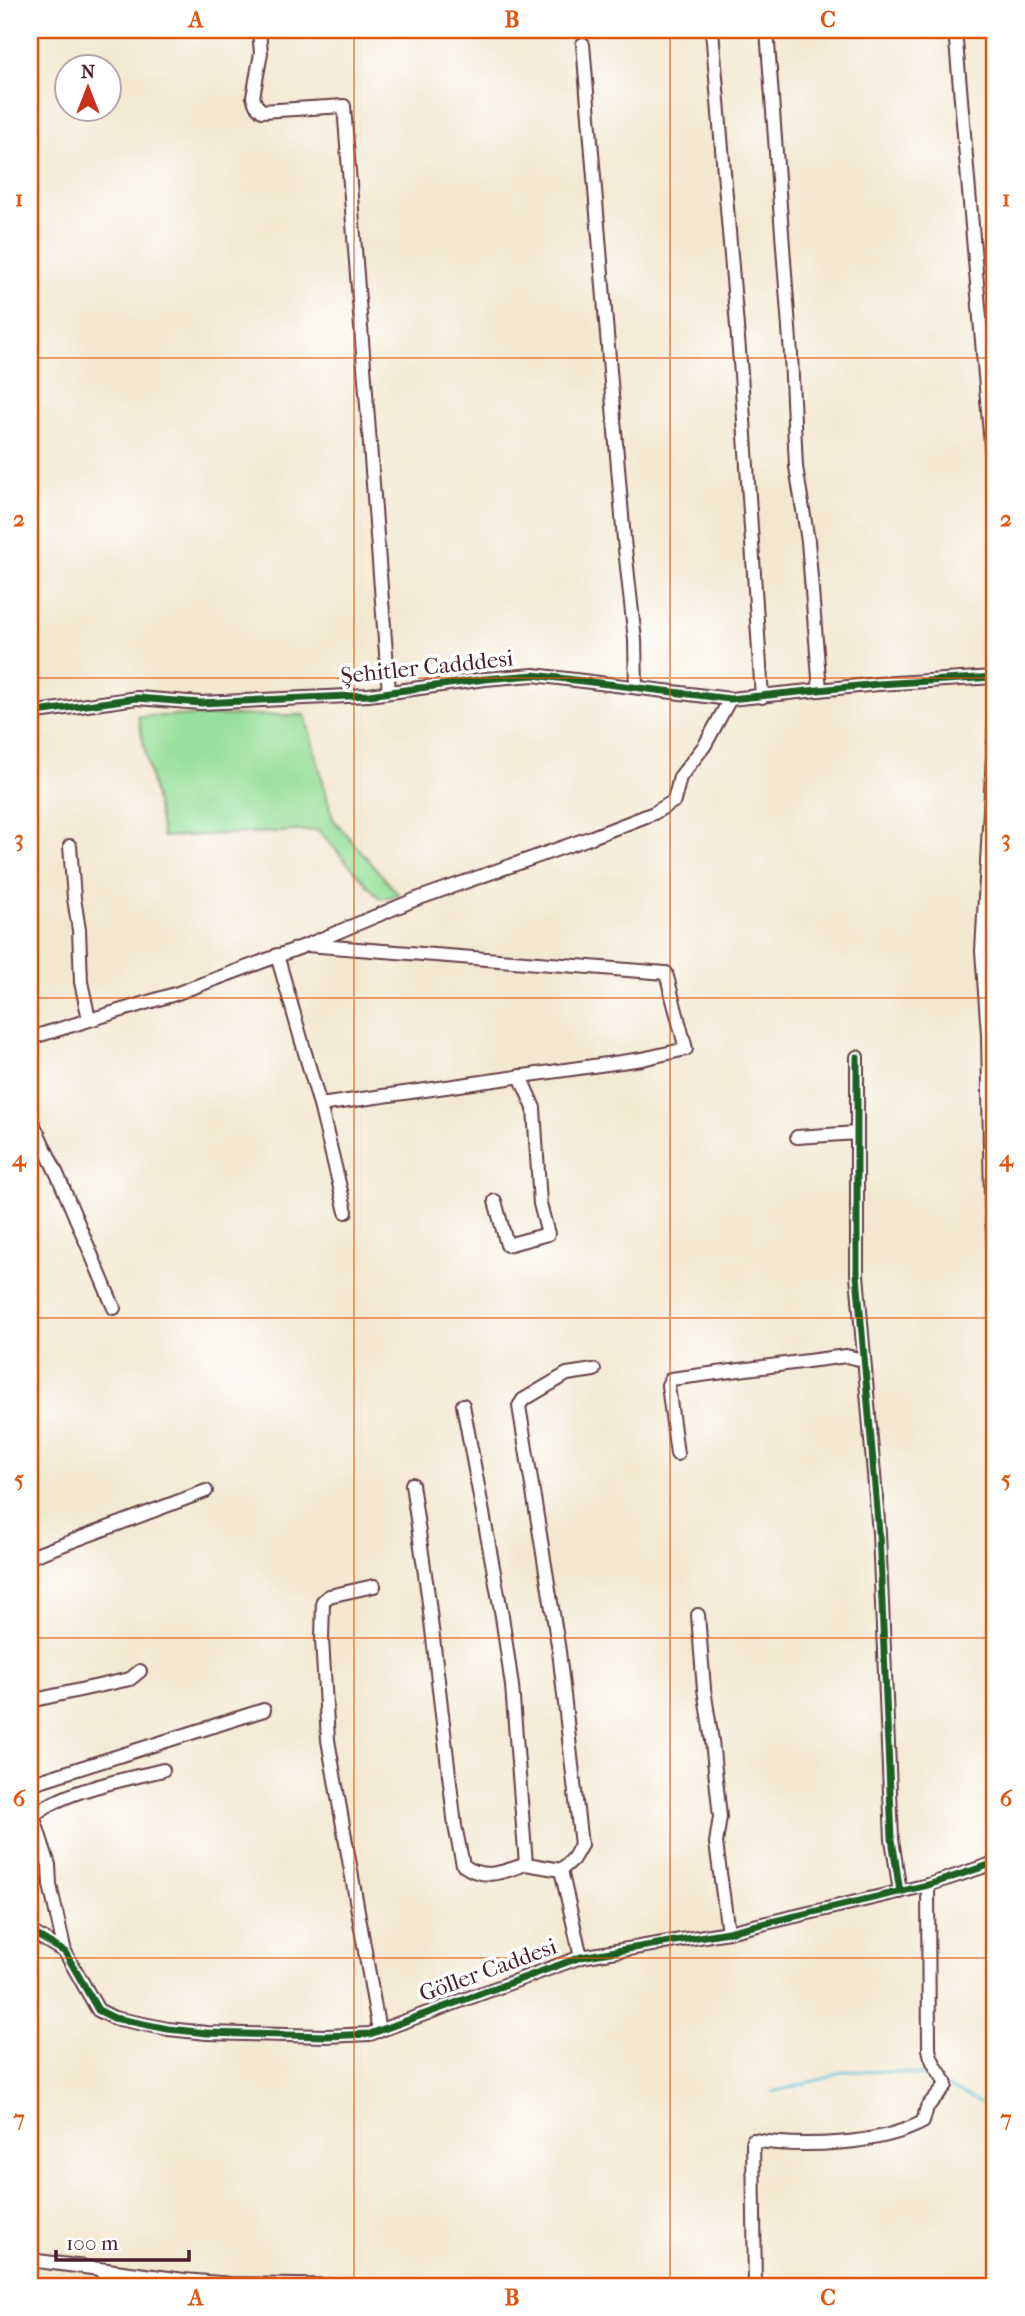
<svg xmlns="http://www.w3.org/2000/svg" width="1025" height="2316" viewBox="0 0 1025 2316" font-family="'IM FELL French Canon',serif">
  <rect width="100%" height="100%" fill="#fff"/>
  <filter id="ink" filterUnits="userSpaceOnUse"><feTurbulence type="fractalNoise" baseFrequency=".0143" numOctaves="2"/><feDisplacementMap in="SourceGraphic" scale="14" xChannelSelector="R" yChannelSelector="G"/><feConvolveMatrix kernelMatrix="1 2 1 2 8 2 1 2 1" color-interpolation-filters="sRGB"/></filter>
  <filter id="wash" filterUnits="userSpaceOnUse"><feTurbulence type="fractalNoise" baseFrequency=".00686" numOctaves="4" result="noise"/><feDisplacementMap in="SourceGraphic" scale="28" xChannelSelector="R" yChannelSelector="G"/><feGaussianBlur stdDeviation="1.57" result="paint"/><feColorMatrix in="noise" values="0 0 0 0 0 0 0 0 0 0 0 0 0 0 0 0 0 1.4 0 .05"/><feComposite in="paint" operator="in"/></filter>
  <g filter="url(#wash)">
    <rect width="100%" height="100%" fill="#f3e7cf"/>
    <path fill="#97df9a" stroke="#707f62" stroke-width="2" d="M305 715 333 819 399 895 380 899 318 830 163 837 138 716Z"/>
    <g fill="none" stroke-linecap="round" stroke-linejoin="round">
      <g stroke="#55b9d3" stroke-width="2.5">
        <path d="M948 2087 995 2110"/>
        <path d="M773 2092 830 2077 843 2071 902 2072 927 2077 939 2082"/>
      </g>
    </g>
  </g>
  <g filter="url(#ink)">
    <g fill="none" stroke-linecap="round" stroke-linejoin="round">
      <g stroke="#633d44" stroke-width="16">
        <g id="minor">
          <path d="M259 30 261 53 253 97 256 105 262 111 344 106 389 692"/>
          <path d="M712 30 741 374 762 697"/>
          <path d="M767 30 791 355 796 467 808 541 820 690"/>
          <path d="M955 30 995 491"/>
          <path d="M583 44 624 540 635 640 636 687"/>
          <path d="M30 713 137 698 201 703 369 695 485 679 534 675 730 699 878 684 995 677"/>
          <path d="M995 721 982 951 988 1034 991 1201 995 1263"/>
          <path d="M70 846 74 898 79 930 81 982 89 1019"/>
          <path d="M307 945 666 973 686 1049 642 1059 320 1105"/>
          <path d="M277 955 320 1105 346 1212"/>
          <path d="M30 1038 175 994 307 945 414 900 592 837 654 813 674 801 680 777 705 745 730 699"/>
          <path d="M857 1057V1275L879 1533 892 1839 900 1892"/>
          <path d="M30 1117 58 1176 114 1308"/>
          <path d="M797 1137 857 1133"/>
          <path d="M495 1201 507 1245 548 1234 540 1204 534 1108 520 1076"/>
          <path d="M463 1405 502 1616 512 1686 526 1864 561 1870"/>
          <path d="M677 1454 668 1385 671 1379 846 1356 863 1360"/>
          <path d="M412 1484 428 1595 455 1826 463 1865C484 1881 503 1872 526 1864"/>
          <path d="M30 1557 206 1491"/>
          <path d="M374 1586 329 1596 323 1601 322 1639 328 1740 379 2031"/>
          <path d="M698 1615 704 1689 712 1741 720 1817 716 1843 728 1932"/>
          <path d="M30 1701 130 1679 140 1671"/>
          <path d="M30 1784 264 1710"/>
          <path d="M30 1806 49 1865 50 1885 65 1952"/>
          <path d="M33 1816C64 1790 124 1780 163 1770"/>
          <path d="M30 1931 65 1952 98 2010 114 2018 168 2029 207 2033 326 2036 370 2034 581 1957 728 1932 928 1885 995 1863"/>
          <path d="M581 1957 561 1870 573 1859 581 1845 559 1651 519 1406 523 1400 567 1374 594 1370"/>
          <path d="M30 2260 184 2280 231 2284 360 2286"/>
          <path d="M104 2270V2286"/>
          <path d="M755 2286 753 2140C802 2148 879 2145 923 2122L927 2107 946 2085C943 2073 932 2068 929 2049L928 1885"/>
        </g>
      </g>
      <use href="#minor" stroke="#fff" stroke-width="12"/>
      <g stroke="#fff" stroke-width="11">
        <g id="cycleway">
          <path d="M30 713 137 698 201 703 369 695 485 679 534 675 730 699 878 684 995 677"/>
          <path d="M857 1057V1275L879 1533 892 1839 900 1892"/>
          <path d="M30 1931 65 1952 98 2010 114 2018 168 2029 207 2033 326 2036 370 2034 581 1957 728 1932 928 1885 995 1863"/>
        </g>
      </g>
      <use href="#cycleway" stroke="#1b5e20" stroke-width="7"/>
    </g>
  </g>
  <path fill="none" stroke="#e0560e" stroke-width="2" stroke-opacity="0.55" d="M354 30V2286M670 30V2286M30 358H995M30 678H995M30 998H995M30 1318H995M30 1638H995M30 1958H995"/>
  <g text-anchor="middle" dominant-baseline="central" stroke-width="7" stroke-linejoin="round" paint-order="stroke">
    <g font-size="23" fill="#4a1f2b" stroke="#fff">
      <text transform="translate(427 667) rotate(-6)">Şehitler Cadddesi</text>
      <text transform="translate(488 1970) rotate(-20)">Göller Caddesi</text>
    </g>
  </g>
  <rect width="1025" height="2316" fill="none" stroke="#fff" stroke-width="77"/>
  <g transform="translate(88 88)"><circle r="33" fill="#ffffff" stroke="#b7a5aa" stroke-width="2"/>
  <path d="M0-5L12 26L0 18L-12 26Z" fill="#c8321e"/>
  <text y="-10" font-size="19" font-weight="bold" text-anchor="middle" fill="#4a1f2b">N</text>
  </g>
  <path d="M56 2250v10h133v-10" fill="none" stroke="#4a1f2b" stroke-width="3.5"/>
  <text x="66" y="2250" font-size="21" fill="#4a1f2b" stroke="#ffffff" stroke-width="5" paint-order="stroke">100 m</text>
  <rect x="38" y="38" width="948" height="2240" fill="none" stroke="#e0560e" stroke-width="2.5"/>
  <g font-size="23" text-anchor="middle" font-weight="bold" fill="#e0560e">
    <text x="196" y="27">A</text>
    <text x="512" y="27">B</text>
    <text x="828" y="27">C</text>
    <text x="19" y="206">1</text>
    <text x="1006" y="206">1</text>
    <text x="19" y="526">2</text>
    <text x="1006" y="526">2</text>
    <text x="19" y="846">3</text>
    <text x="1006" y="846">3</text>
    <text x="19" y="1166">4</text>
    <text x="1006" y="1166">4</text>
    <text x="19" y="1486">5</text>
    <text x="1006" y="1486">5</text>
    <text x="19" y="1806">6</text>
    <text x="1006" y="1806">6</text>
    <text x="19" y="2126">7</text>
    <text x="1006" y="2126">7</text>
    <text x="196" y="2305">A</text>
    <text x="512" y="2305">B</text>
    <text x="828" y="2305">C</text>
  </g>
</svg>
